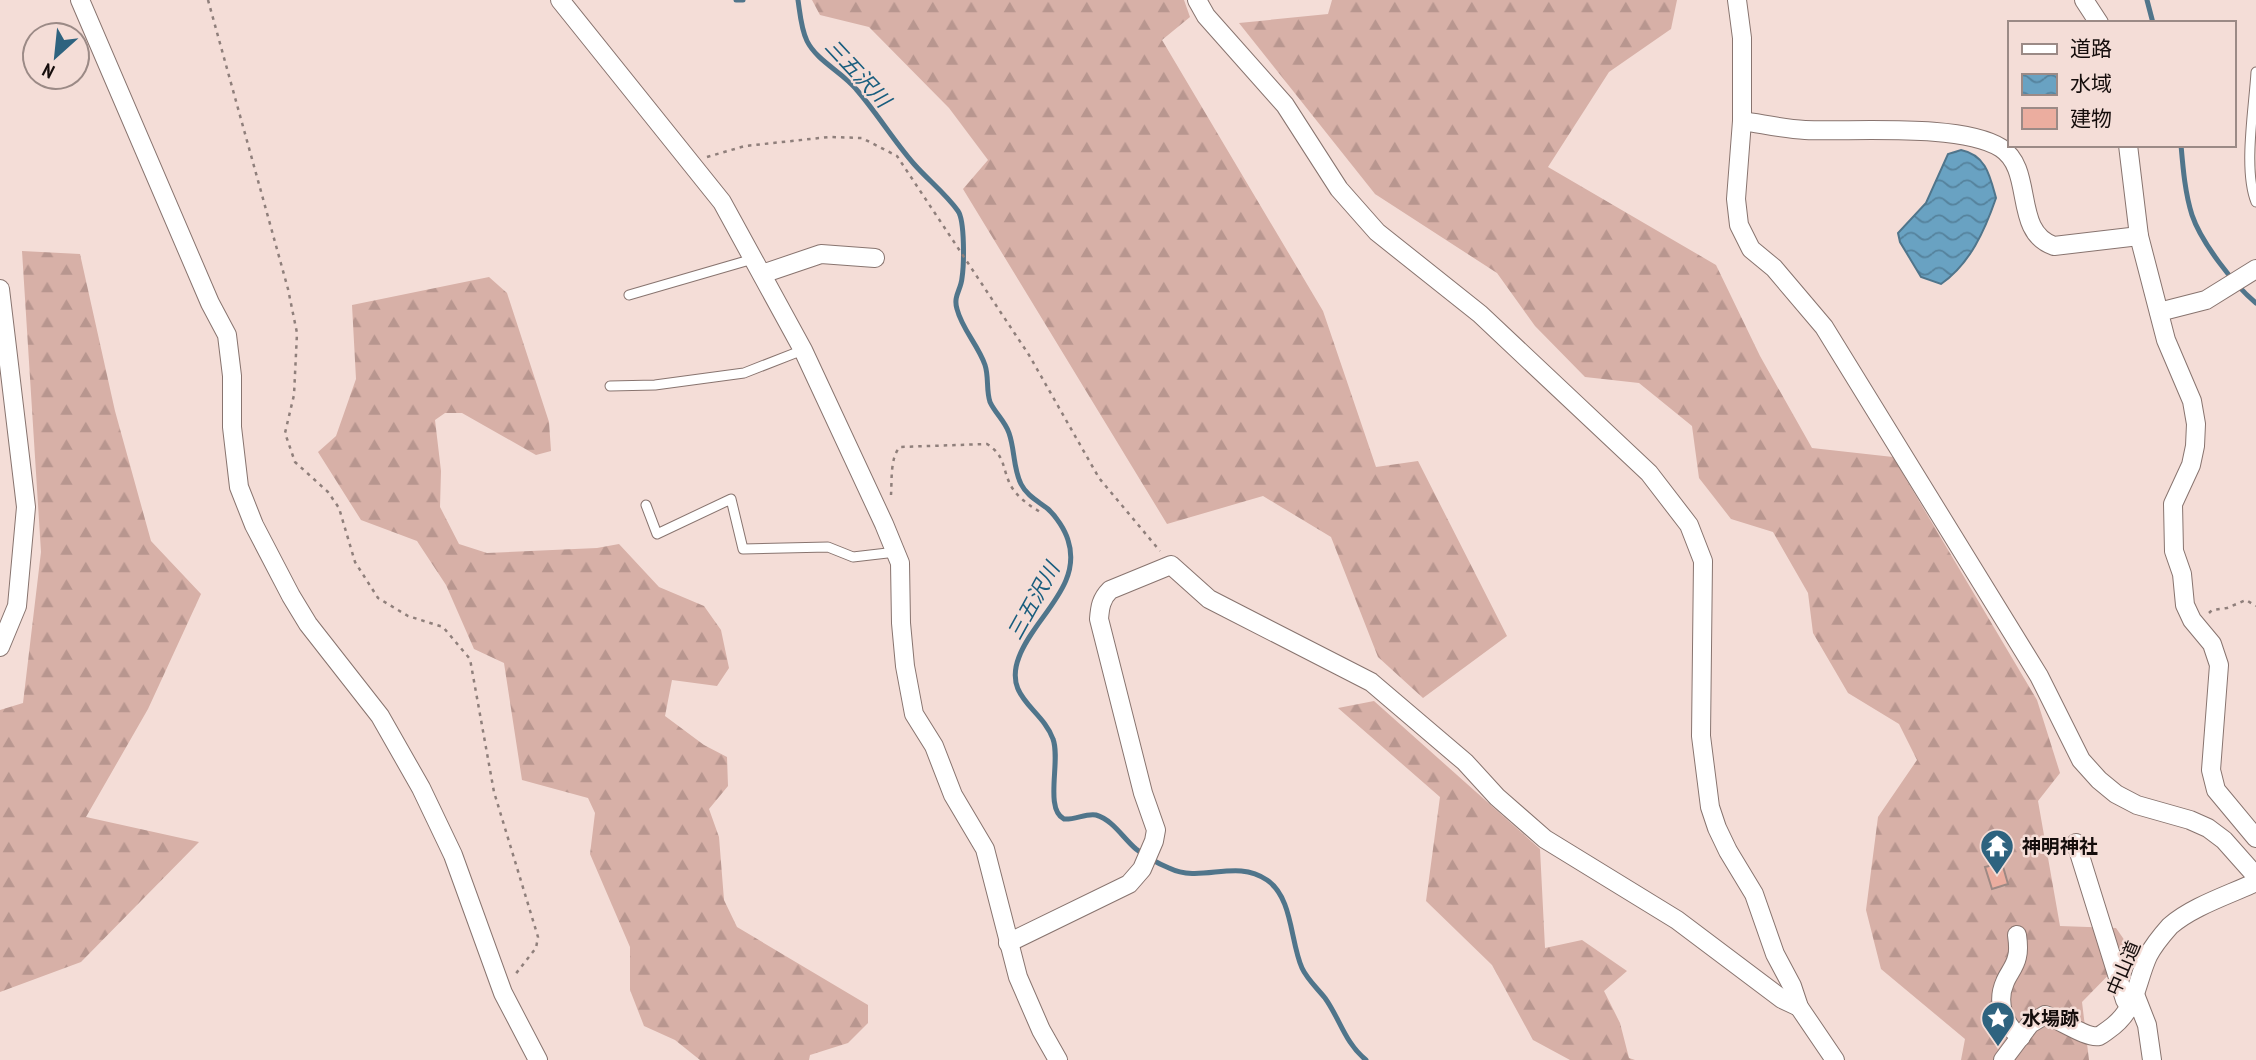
<svg xmlns="http://www.w3.org/2000/svg" width="2256" height="1060" viewBox="0 0 2256 1060" font-family="'PT Sans Narrow','Noto Sans JP',sans-serif">
  <defs>
    <pattern id="forest-firs" width="22" height="20" patternUnits="userSpaceOnUse" patternTransform="scale(1.75)"><rect width="22" height="20" fill="#d7b0a7"/><path d="M5 1l3.5 6h-7zM16 11l3.5 6h-7z" fill="#b8968f"/></pattern>
    <pattern id="water-waves" width="16" height="10" patternUnits="userSpaceOnUse" patternTransform="scale(1.75)"><rect width="16" height="10" fill="#69a2c2"/><path d="M0 5q4-4 8 0t8 0" fill="none" stroke="#55829c"/></pattern>
  </defs>
  <rect width="100%" height="100%" fill="#f4ddd7"/>
  <g fill="url(#forest-firs)">
    <path d="M812 0H1184L1190 17 1162 40 1323 311 1376 467 1418 461 1507 636 1423 698 1378 657 1331 537 1263 496 1167 524 963 189 988 160 949 108 869 27 820 15Z"/>
    <path d="M1332 0H1677L1671 29 1609 72 1548 167 1716 265 1760 356 1812 448 1893 457 2037 700 2060 773 2038 801 2060 926 2116 928 2132 951 2082 1002 2089 1060H1961L1965 1039 1881 969 1866 910 1878 817 1917 760 1899 724 1848 693 1813 633 1808 593 1773 532 1731 519 1699 478 1692 426 1639 383 1585 377 1535 326 1497 273 1375 194 1239 23 1328 14Z"/>
    <path d="M22 251 80 254 115 411 151 541 201 594 148 709 86 817 199 842 81 962 0 992V710L23 703 41 552Z"/>
    <path d="M489 277 507 293 549 422 551 451 536 455 462 413H445L435 420 441 471 440 507 459 544 487 553 597 548 619 544 659 587 704 606 721 630 729 668 717 686 672 680 665 716 704 745 727 757 728 786 709 809 719 837 724 900 737 927 868 1005V1023L848 1043 810 1055 809 1060H700L675 1040 644 1026 630 990V947L590 854 595 813 588 798 522 780 504 663 474 649 446 585 417 541 361 520 318 452 336 436 356 379 352 305Z"/>
    <path d="M1374 701 1540 849 1545 948 1582 940 1627 971 1604 991 1620 1023 1629 1058 1635 1060H1570L1533 1040 1492 965 1426 901 1440 797 1338 708Z"/>
  </g>
  <path fill="url(#water-waves)" stroke="#50758b" stroke-width="2" d="M1961 150C1986 155 1990 176 1996 198 1985 230 1970 264 1941 284L1921 277 1900 242 1898 233 1926 203 1948 154Z"/>
  <g fill="none" stroke-linecap="round" stroke-linejoin="round">
    <g stroke="#50758b" stroke-width="5">
      <path d="M736 0H743"/>
      <path d="M798 0C800 13 801 29 807 41 817 61 842 72 856 89 877 113 893 140 914 164 928 180 946 194 958 211 965 221 964 265 962 278 961 290 953 296 957 309 962 329 978 345 985 365 989 377 986 390 990 402 995 413 1005 421 1009 433 1015 450 1013 468 1021 484 1027 496 1038 501 1048 509 1056 516 1065 530 1068 540 1083 586 1034 617 1019 657 1003 698 1042 708 1053 739 1061 760 1044 809 1064 819 1075 820 1086 813 1096 815 1113 820 1123 838 1136 849 1146 857 1157 863 1169 868 1202 884 1235 858 1267 880 1293 898 1290 941 1302 968 1307 979 1317 988 1325 998 1340 1019 1345 1043 1366 1060"/>
      <path d="M2147 0 2153 23"/>
      <path d="M2181 145C2183 168 2185 193 2192 215 2201 242 2234 285 2256 303"/>
    </g>
  </g>
  <path fill="#ebad9f" stroke="#9e8984" stroke-width="2" d="M2002 863 2008 884 1992 889 1985 867Z"/>
  <g fill="none" stroke-linecap="round" stroke-linejoin="round">
    <g stroke="#88746f" stroke-width="11">
      <g id="lane">
        <path d="M2256 72C2254 108 2243 170 2256 202"/>
        <path d="M629 295 753 259"/>
        <path d="M610 386 655 385 744 373 803 350"/>
        <path d="M646 505 657 534 731 499 743 549 828 547 853 557 896 552"/>
      </g>
    </g>
    <g stroke="#88746f" stroke-width="20">
      <g id="street">
        <path d="M80 0 210 303 227 335 232 376V427L239 487 254 525 291 596 308 624 380 716 421 788 453 855 503 993 538 1060"/>
        <path d="M560 0 722 202 803 350 884 524 900 563 901 623 905 666 914 714 934 746 953 795 985 849 1018 977 1041 1030 1058 1060"/>
        <path d="M1197 0 1206 16 1285 105 1339 189 1377 232 1480 314 1649 473 1689 525 1703 561 1701 736 1710 807 1717 828 1728 851 1754 894 1775 954 1792 986 1799 1007 1835 1060"/>
        <path d="M1737 0 1742 38V121L1736 199 1739 225 1751 249 1774 268 1824 327 2039 676 2081 760 2099 780 2116 794 2137 805 2190 820 2208 828 2224 840 2256 876"/>
        <path d="M2084 0 2099 23"/>
        <path d="M1742 121C1763 124 1784 129 1805 130 1854 132 1962 123 2001 148 2035 170 2012 232 2054 246L2139 236"/>
        <path d="M2128 145 2139 236 2166 340 2192 401 2196 424 2195 446 2191 465 2173 504 2174 551 2182 574 2185 605 2192 620 2212 644 2219 665 2211 770 2216 790 2256 838"/>
        <path d="M762 274 821 254 875 258"/>
        <path d="M0 289 26 507 17 606 0 647"/>
        <path d="M2159 312 2206 300 2256 269"/>
        <path d="M2076 843 2125 1000 2130 1008"/>
        <path d="M2017 935C2018 942 2019 950 2017 957 2015 967 2008 974 2005 982 1996 1002 2004 1026 2021 1037"/>
        <path d="M1008 943 1129 884 1142 869 1154 841 1156 830 1143 793 1099 619C1100 607 1101 599 1110 590L1171 565 1209 599 1371 682 1465 762 1497 797 1545 839 1677 920 1782 999 1799 1007"/>
        <path d="M2136 997 2147 1025 2152 1060"/>
        <path d="M2003 1060 2030 1024 2045 1015C2059 1019 2087 1039 2099 1036 2103 1034 2105 1032 2108 1030 2137 1010 2135 985 2148 956 2153 946 2162 935 2170 926 2193 906 2229 895 2256 882"/>
      </g>
    </g>
    <g stroke="#8f7f7b" stroke-width="2.5" stroke-dasharray="3.5 5" stroke-linecap="butt">
      <path d="M208 0 288 289 297 333 294 395 285 433 295 462 328 492 339 508 355 562 378 598 408 616 443 627 470 659 494 792 538 937 536 948 514 976"/>
      <path d="M707 157 745 146 829 137 862 138 897 156 1029 355 1099 478 1160 551"/>
      <path d="M891 495C892 481 890 457 900 447L987 444C1006 456 1002 469 1011 486 1018 498 1029 505 1040 512"/>
      <path d="M2209 613 2212 610 2227 608 2246 600 2256 606"/>
    </g>
    <use href="#lane" stroke="#fff" stroke-width="9"/>
    <use href="#street" stroke="#fff" stroke-width="18"/>
  </g>
  <defs>
    <g id="temple-pin" transform="scale(1.75)"><path d="M0 17L-7.5 6A9.5 9.5 0 1 1 7.5 6Z" fill="#2e637f" stroke="#f4ddd7"/><path d="M0-6L5-2H3V0L6.5 2.5H4V6H1.5V3h-3V6H-4V2.5H-6.5L-3 0V-2H-5Z" fill="#fff"/></g>
    <g id="sight-pin" transform="scale(1.75)"><path d="M0 17L-7.5 6A9.5 9.5 0 1 1 7.5 6Z" fill="#2e637f" stroke="#f4ddd7"/><path d="M0-6L1.8-2.2L6-1.7L2.9 1.2L3.7 5.4L0 3.3L-3.7 5.4L-2.9 1.2L-6-1.7L-1.8-2.2Z" fill="#fff"/></g>
  </defs>
  <g fill-rule="evenodd">
    <use href="#temple-pin" x="1997" y="846"/>
    <use href="#sight-pin" x="1998" y="1018"/>
  </g>
  <g text-anchor="middle" dominant-baseline="central" stroke-width="5" stroke-linejoin="round" paint-order="stroke">
    <g font-size="19" font-weight="bold" fill="#150d0c" stroke="#f4ddd7" text-anchor="start">
      <text x="2022" y="846">神明神社</text>
      <text x="2022" y="1018">水場跡</text>
    </g>
    <g font-size="19" fill="#150d0c" stroke="#f4ddd7">
      <text transform="translate(2123 968) rotate(-67)">中山道</text>
    </g>
    <g font-size="21" font-style="italic" fill="#185d7e" stroke="#f4ddd7">
      <text transform="translate(858 73) rotate(47)">三五沢川</text>
      <text transform="translate(1033 601) rotate(-61)">三五沢川</text>
    </g>
  </g>
  <rect x="2008" y="21" width="228" height="126" fill="#f4ddd7" stroke="#9b8a86" stroke-width="2"/>
  <rect x="2022" y="44" width="35" height="10" fill="#ffffff" stroke="#9b8a86" stroke-width="2"/>
  <text x="2070" y="56" font-size="21" fill="#150d0c">道路</text>
  <rect x="2022" y="74" width="35" height="21" fill="url(#water-waves)" stroke="#9b8a86" stroke-width="2"/>
  <text x="2070" y="91" font-size="21" fill="#150d0c">水域</text>
  <rect x="2022" y="108" width="35" height="21" fill="#ebad9f" stroke="#9b8a86" stroke-width="2"/>
  <text x="2070" y="126" font-size="21" fill="#150d0c">建物</text>
  <g transform="translate(56 56) rotate(207)"><circle r="33" fill="#f4ddd7" stroke="#9b8a86" stroke-width="2"/>
  <path d="M0-5L12 26L0 18L-12 26Z" fill="#2e637f"/>
  <text y="-10" font-size="19" font-weight="bold" text-anchor="middle" fill="#150d0c">N</text>
  </g>
</svg>
